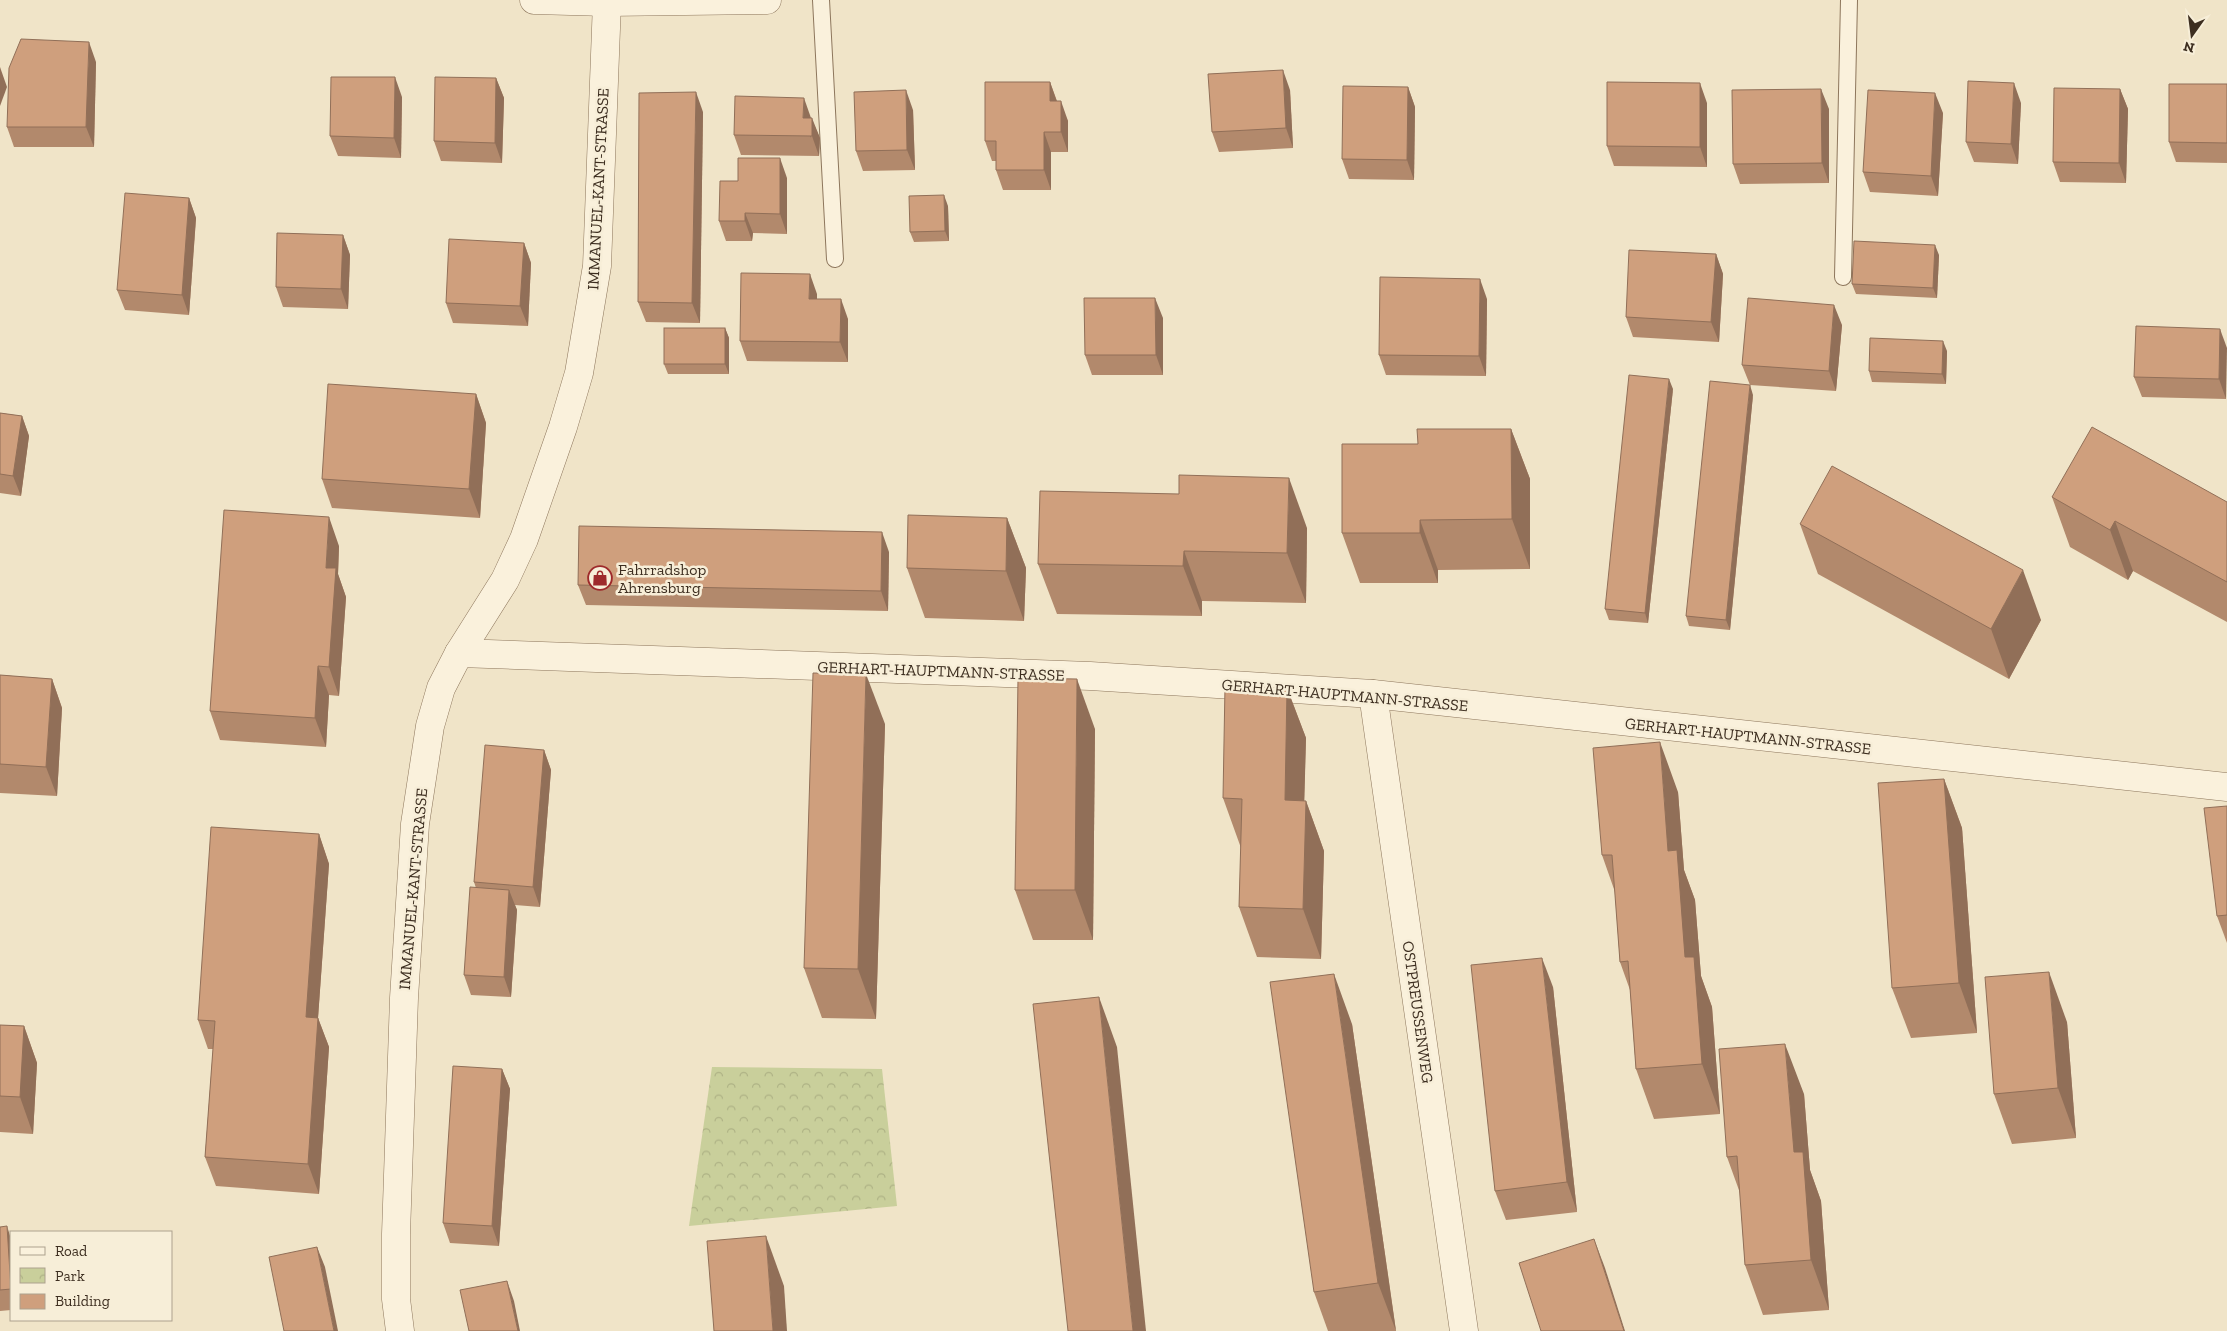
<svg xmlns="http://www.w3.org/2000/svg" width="2227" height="1331" viewBox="0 0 2227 1331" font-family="'Zilla Slab',serif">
  <defs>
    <pattern id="park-crowns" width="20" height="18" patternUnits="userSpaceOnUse" patternTransform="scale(1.25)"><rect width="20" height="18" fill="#c9cf9b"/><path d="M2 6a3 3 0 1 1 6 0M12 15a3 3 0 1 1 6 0" fill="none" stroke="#aeb285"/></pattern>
  </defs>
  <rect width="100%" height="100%" fill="#f0e4c8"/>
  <path fill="url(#park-crowns)" d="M712 1067 882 1069 897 1206 689 1226Z"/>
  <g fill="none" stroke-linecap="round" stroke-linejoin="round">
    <g stroke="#8d765c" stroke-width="18">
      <g id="service">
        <path d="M821 0 835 259"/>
        <path d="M1843 277 1849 0"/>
      </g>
    </g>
    <g stroke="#8d765c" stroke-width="29">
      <g id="minor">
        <path d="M534 0 607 2 767 0"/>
        <path d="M459 653 1090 676 1373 694 2227 787"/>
        <path d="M1373 694 1464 1331"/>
        <path d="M400 1331 396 1299V1234L404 998 415 824 430 726 441 688 459 653 505 580 524 539 563 427 579 373 597 266 607 2"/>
      </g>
    </g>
    <use href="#service" stroke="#faf1dc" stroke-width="16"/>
    <use href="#minor" stroke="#faf1dc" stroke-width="28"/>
  </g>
  <g fill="#b2896c">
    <path d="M96 62 94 147H14L7 127Z"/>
    <path d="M496 78 504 98 502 163 441 161 434 141Z"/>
    <path d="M1050 82 1057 101 1068 121V152H1051V190H1003L996 170V161H992L985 141Z"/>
    <path d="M2227 84V163L2176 162 2169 142Z"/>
    <path d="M1408 87 1415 107 1414 180 1349 179 1342 159Z"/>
    <path d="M2120 89 2128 109 2126 183 2060 182 2053 162Z"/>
    <path d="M1290 90 1293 148 1219 152 1212 132Z"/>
    <path d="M402 97 401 158 338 156 330 136Z"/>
    <path d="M1707 103V167L1614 166 1607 146Z"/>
    <path d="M2021 103 2018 164 1974 162 1966 142Z"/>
    <path d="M1829 109V183L1740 184 1733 164Z"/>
    <path d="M913 110 915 170 863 171 856 151Z"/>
    <path d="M703 112 700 323 646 322 638 302Z"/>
    <path d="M1943 113 1938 196 1870 192 1863 172Z"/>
    <path d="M811 118 820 138 819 156 741 155 734 135Z"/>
    <path d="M787 178V234L753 233 752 241H726L719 221 738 181Z"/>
    <path d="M189 198 196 218 189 315 125 310 117 290Z"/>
    <path d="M948 206 949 241 914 242 910 232Z"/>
    <path d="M343 235 350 255 348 309 283 307 276 287Z"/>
    <path d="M524 243 531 263 528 326 453 323 446 303Z"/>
    <path d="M1716 254 1723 274 1719 342 1633 337 1626 317Z"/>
    <path d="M1939 255 1937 298 1856 294 1852 284Z"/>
    <path d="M817 294V299L848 319V362L747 361 740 341Z"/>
    <path d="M1487 299 1486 376 1386 375 1379 355Z"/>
    <path d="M1163 318V375H1092L1085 355Z"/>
    <path d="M1842 325 1836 391 1750 385 1742 365Z"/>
    <path d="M725 328 729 338V374H668L664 364Z"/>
    <path d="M2220 329 2226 399 2142 397 2134 377Z"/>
    <path d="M1947 351 1946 384 1872 382 1869 371Z"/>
    <path d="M1673 389 1648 623 1609 620 1605 609Z"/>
    <path d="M476 394 486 423 480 518 332 508 322 479Z"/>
    <path d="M1753 395 1730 630 1689 626 1686 616Z"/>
    <path d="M0 413 22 416 29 436 21 496 0 493Z"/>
    <path d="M1511 429 1530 479V569L1438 570V583H1360L1342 533 1418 444Z"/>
    <path d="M2052 497 2227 502V622L2133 571 2128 580 2070 547Z"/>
    <path d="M1007 518 1026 568 1024 621 925 618 907 568Z"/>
    <path d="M1800 524 2041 620 2009 679 1818 574Z"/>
    <path d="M1307 528 1306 603 1202 601V616L1057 614 1038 564Z"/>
    <path d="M339 546 338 574 346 597 339 696 329 695 326 747 220 740 210 711Z"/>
    <path d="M889 552 888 611 586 605 578 585Z"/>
    <path d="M0 675 52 679 62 708 57 796 0 793Z"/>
    <path d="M1287 688 1306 738 1304 801H1306L1324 851 1321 959 1257 957 1239 907 1241 848 1223 798Z"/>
    <path d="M885 724 876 1019 822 1018 804 968Z"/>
    <path d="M1095 729 1093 940H1033L1015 890Z"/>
    <path d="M544 750 551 770 540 907 515 905 517 910 511 997 471 995 464 975 476 888 474 882Z"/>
    <path d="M1944 779 1962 828 1977 1033 1911 1038 1892 988Z"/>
    <path d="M1678 792 1684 870 1695 900 1701 976 1712 1007 1720 1114 1654 1119 1636 1069 1630 990 1620 962 1615 892 1602 855Z"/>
    <path d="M2227 806V943L2217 916Z"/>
    <path d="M319 834 329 864 318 1018 329 1047 319 1194 216 1186 205 1157 213 1049H208L198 1020Z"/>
    <path d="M1553 987 1577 1212 1506 1220 1495 1191Z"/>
    <path d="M2067 1022 2076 1138 2012 1144 1994 1094Z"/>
    <path d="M1352 1024 1396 1331H1328L1314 1292Z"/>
    <path d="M0 1025 24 1026 37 1063 33 1134 0 1132Z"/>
    <path d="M502 1069 510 1089 499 1246 450 1243 443 1223Z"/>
    <path d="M1804 1094 1810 1170 1821 1201 1829 1310 1763 1315 1745 1265 1740 1193 1727 1157Z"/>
    <path d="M0 1227 11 1239V1310L0 1311Z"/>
  </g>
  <g fill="#916f58">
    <path d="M89 42 96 62 94 147 86 127Z"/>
    <path d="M0 67 7 87 0 106Z"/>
    <path d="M1283 70 1290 90 1293 148 1286 128Z"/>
    <path d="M395 77 402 97 401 158 394 138Z"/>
    <path d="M496 78 504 98 502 163 495 143Z"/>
    <path d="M1050 82 1057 102 1050 101Z"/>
    <path d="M1700 83 1707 103V167L1700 147Z"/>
    <path d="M2014 83 2021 103 2018 164 2011 144Z"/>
    <path d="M1408 87 1415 107 1414 180 1407 160Z"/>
    <path d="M1821 89 1829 109V183L1822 163Z"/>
    <path d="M2120 89 2128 109 2126 183 2119 163Z"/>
    <path d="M906 90 913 110 915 170 907 150Z"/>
    <path d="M696 92 703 112 700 323 692 303Z"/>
    <path d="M1935 93 1943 113 1938 196 1931 176Z"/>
    <path d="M804 98 811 118V138L803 118Z"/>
    <path d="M1061 101 1068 121V152L1061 132Z"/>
    <path d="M812 118 820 138 819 156 812 136Z"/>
    <path d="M1044 132 1051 152V190L1044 170Z"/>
    <path d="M780 158 787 178V234L780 214Z"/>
    <path d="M944 195 948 206 949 241 945 231Z"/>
    <path d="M189 198 196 218 189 315 182 295Z"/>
    <path d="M745 213 753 233 752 241 745 221Z"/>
    <path d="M343 235 350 255 348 309 341 289Z"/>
    <path d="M524 243 531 263 528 326 520 306Z"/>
    <path d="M1935 245 1939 255 1937 298 1933 288Z"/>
    <path d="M1716 254 1723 274 1719 342 1711 322Z"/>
    <path d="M810 274 817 294V319L809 299Z"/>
    <path d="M1480 279 1487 299 1486 376 1479 356Z"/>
    <path d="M1155 298 1163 318V375L1156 355Z"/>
    <path d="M841 299 848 319V362L840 342Z"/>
    <path d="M1834 305 1842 325 1836 391 1829 371Z"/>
    <path d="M725 328 729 338V374L725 364Z"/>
    <path d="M2220 329 2227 348 2226 399 2219 379Z"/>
    <path d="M1943 341 1947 351 1946 384 1942 374Z"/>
    <path d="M1669 379 1673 389 1648 623 1645 613Z"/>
    <path d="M1750 385 1753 395 1730 630 1726 620Z"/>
    <path d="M476 394 486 423 480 518 469 489Z"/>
    <path d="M22 416 29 436 21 496 13 476Z"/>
    <path d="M1511 429 1530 479V569L1512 519Z"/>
    <path d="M1289 478 1307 528 1306 603 1287 553Z"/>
    <path d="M329 517 339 546 338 574 346 597 339 696 329 667 326 568Z"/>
    <path d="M1007 518 1026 568 1024 621 1006 571Z"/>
    <path d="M1420 520 1438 570V583L1420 533Z"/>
    <path d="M2115 521 2133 571 2128 580 2110 530Z"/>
    <path d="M882 532 889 552 888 611 881 591Z"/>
    <path d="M1184 551 1202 601V616L1183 566Z"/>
    <path d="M2023 570 2041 620 2009 679 1991 629Z"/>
    <path d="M318 666 329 695 326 747 315 718Z"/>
    <path d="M866 674 885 724 876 1019 858 969Z"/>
    <path d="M52 679 62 708 57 796 46 767Z"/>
    <path d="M1077 679 1095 729 1093 940 1075 890Z"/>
    <path d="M1287 688 1306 738 1303 850 1285 800Z"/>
    <path d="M1660 742 1678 792 1684 870 1695 900 1701 976 1712 1007 1720 1114 1702 1064 1668 851Z"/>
    <path d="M544 750 551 770 540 907 533 887Z"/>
    <path d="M1944 779 1962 828 1977 1033 1959 983Z"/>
    <path d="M1306 801 1324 851 1321 959 1303 909Z"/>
    <path d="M319 834 329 864 316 1046 306 1017Z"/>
    <path d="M509 890 517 910 511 997 504 977Z"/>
    <path d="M1542 958 1553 987 1577 1212 1567 1182Z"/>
    <path d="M2049 972 2067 1022 2076 1138 2058 1088Z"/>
    <path d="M1334 974 1352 1024 1396 1331 1378 1283Z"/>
    <path d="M1099 997 1117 1047 1146 1331H1133Z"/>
    <path d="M318 1018 329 1047 319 1194 308 1164Z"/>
    <path d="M24 1026 37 1063 33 1134 20 1097Z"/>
    <path d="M1785 1044 1804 1094 1810 1170 1821 1201 1829 1310 1811 1260 1794 1152Z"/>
    <path d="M502 1069 510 1089 499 1246 492 1226Z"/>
    <path d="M7 1226 11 1239V1290Z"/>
    <path d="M766 1236 784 1286 787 1331H773Z"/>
    <path d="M1594 1239 1605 1268 1625 1331H1624Z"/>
    <path d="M317 1247 325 1267 338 1331H334Z"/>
    <path d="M507 1281 514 1301 520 1331H518Z"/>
  </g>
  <g fill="#cf9f7d" stroke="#916f58">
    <path d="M21 39 89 42 86 127H7L9 68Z"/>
    <path d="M1283 70 1286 128 1212 132 1208 74Z"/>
    <path d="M331 77H395L394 138 330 136Z"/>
    <path d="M435 77 496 78 495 143 434 141Z"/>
    <path d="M1968 81 2014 83 2011 144 1966 142Z"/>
    <path d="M985 82H1050V101H1061V132H1044V170H996V141H985Z"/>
    <path d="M1607 82 1700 83V147L1607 146Z"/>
    <path d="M2169 84H2227V143L2169 142Z"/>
    <path d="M1343 86 1408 87 1407 160 1342 159Z"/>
    <path d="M2054 88 2120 89 2119 163 2053 162Z"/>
    <path d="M1821 89 1822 163 1733 164 1732 90Z"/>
    <path d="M906 90 907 150 856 151 854 92Z"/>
    <path d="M1868 90 1935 93 1931 176 1863 172Z"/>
    <path d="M696 92 692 303 638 302 639 93Z"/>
    <path d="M735 96 804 98 803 118H812V136L734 135Z"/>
    <path d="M738 158H780V214L745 213V221H719L720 181H738Z"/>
    <path d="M125 193 189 198 182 295 117 290Z"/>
    <path d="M944 195 945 231 910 232 909 196Z"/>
    <path d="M277 233 343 235 341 289 276 287Z"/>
    <path d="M449 239 524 243 520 306 446 303Z"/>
    <path d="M1854 241 1935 245 1933 288 1852 284Z"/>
    <path d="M1629 250 1716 254 1711 322 1626 317Z"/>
    <path d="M741 273 810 274 809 299H841L840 342 740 341Z"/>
    <path d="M1380 277 1480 279 1479 356 1379 355Z"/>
    <path d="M1084 298H1155L1156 355H1085Z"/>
    <path d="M1748 298 1834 305 1829 371 1742 365Z"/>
    <path d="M2136 326 2220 329 2219 379 2134 377Z"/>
    <rect x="664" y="328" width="61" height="36"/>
    <path d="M1870 338 1943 341 1942 374 1869 371Z"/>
    <path d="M1629 375 1669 379 1645 613 1605 609Z"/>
    <path d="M1710 381 1750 385 1726 620 1686 616Z"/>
    <path d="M328 384 476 394 469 489 322 479Z"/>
    <path d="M0 413 22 416 13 476 0 474Z"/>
    <path d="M2092 427 2227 502V582L2115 521 2110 530 2052 497Z"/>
    <path d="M1417 429H1511L1512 519 1420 520V533H1342V444H1418Z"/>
    <path d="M1832 466 2023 570 1991 629 1800 524Z"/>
    <path d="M1179 475 1289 478 1287 553 1184 551 1183 566 1038 564 1040 491 1179 494Z"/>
    <path d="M224 510 329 517 326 568H336L329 667 318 666 315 718 210 711Z"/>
    <path d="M908 515 1007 518 1006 571 907 568Z"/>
    <path d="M579 526 882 532 881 591 578 585Z"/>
    <path d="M813 673 866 674 858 969 804 968Z"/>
    <path d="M0 675 52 679 46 767 0 764Z"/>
    <path d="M1018 678 1077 679 1075 890H1015Z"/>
    <path d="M1225 686 1287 688 1285 800 1306 801 1303 909 1239 907 1242 799 1223 798Z"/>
    <path d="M1660 742 1668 851 1677 850 1685 957H1694L1702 1064 1636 1069 1628 961 1620 962 1612 855H1602L1593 748Z"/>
    <path d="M485 745 544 750 533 887 474 882Z"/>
    <path d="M1944 779 1959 983 1892 988 1878 783Z"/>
    <path d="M2227 806V915L2217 916 2204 808Z"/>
    <path d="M211 827 319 834 306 1017 318 1018 308 1164 205 1157 215 1021 198 1020Z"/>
    <path d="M470 887 509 890 504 977 464 975Z"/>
    <path d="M1542 958 1567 1182 1495 1191 1471 965Z"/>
    <path d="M2049 972 2058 1088 1994 1094 1985 977Z"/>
    <path d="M1334 974 1378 1283 1314 1292 1270 982Z"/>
    <path d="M1099 997 1133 1331H1068L1033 1004Z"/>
    <path d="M0 1025 24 1026 20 1097 0 1096Z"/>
    <path d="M1785 1044 1794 1152H1803L1811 1260 1745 1265 1737 1156 1727 1157 1719 1049Z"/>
    <path d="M453 1066 502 1069 492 1226 443 1223Z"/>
    <path d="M7 1226 11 1289 0 1290V1227Z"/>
    <path d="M766 1236 773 1331H714L707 1241Z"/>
    <path d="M1594 1239 1624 1331H1541L1519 1263Z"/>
    <path d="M317 1247 334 1331H284L269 1257Z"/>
    <path d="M507 1281 518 1331H469L460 1290Z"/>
  </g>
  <defs>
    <g id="shop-ring" transform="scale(1.25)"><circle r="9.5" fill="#f7eed8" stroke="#9e2a2b" stroke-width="1.5"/><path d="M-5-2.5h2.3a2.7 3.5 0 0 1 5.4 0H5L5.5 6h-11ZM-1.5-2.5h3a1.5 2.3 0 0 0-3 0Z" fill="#9e2a2b"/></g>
  </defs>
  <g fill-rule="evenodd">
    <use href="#shop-ring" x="600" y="578"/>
  </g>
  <g text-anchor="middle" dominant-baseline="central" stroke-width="5" stroke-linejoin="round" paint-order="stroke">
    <g font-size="16" fill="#3d2e20" stroke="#f7eed8">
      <text transform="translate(598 189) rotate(-87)">IMMANUEL-KANT-STRASSE</text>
      <text transform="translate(941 671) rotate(2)">GERHART-HAUPTMANN-STRASSE</text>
      <text transform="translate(1345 695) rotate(5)">GERHART-HAUPTMANN-STRASSE</text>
      <text transform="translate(1748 736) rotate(6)">GERHART-HAUPTMANN-STRASSE</text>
      <text transform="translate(413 889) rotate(-85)">IMMANUEL-KANT-STRASSE</text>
      <text transform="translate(1418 1012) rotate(82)">OSTPREUSSENWEG</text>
    </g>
    <g font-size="16" fill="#3d2e20" stroke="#f7eed8" text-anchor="start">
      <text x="618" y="569">Fahrradshop<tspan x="618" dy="18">Ahrensburg</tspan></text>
    </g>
  </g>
  <rect x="10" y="1231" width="162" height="90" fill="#f7eed8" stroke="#ada18e"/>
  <rect x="20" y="1247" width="25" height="8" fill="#faf1dc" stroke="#ada18e"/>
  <text x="55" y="1256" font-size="15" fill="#3d2e20">Road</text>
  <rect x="20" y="1268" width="25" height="15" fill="url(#park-crowns)" stroke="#ada18e"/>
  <text x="55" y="1281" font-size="15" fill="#3d2e20">Park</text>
  <rect x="20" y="1294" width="25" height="15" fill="#cf9f7d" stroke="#ada18e"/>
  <text x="55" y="1306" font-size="15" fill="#3d2e20">Building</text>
  <g transform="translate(2192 35) rotate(194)" stroke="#f7eed8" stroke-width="4" paint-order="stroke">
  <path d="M0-4L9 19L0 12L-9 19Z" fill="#3d2e20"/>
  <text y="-8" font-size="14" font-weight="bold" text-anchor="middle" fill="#3d2e20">N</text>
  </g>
</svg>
